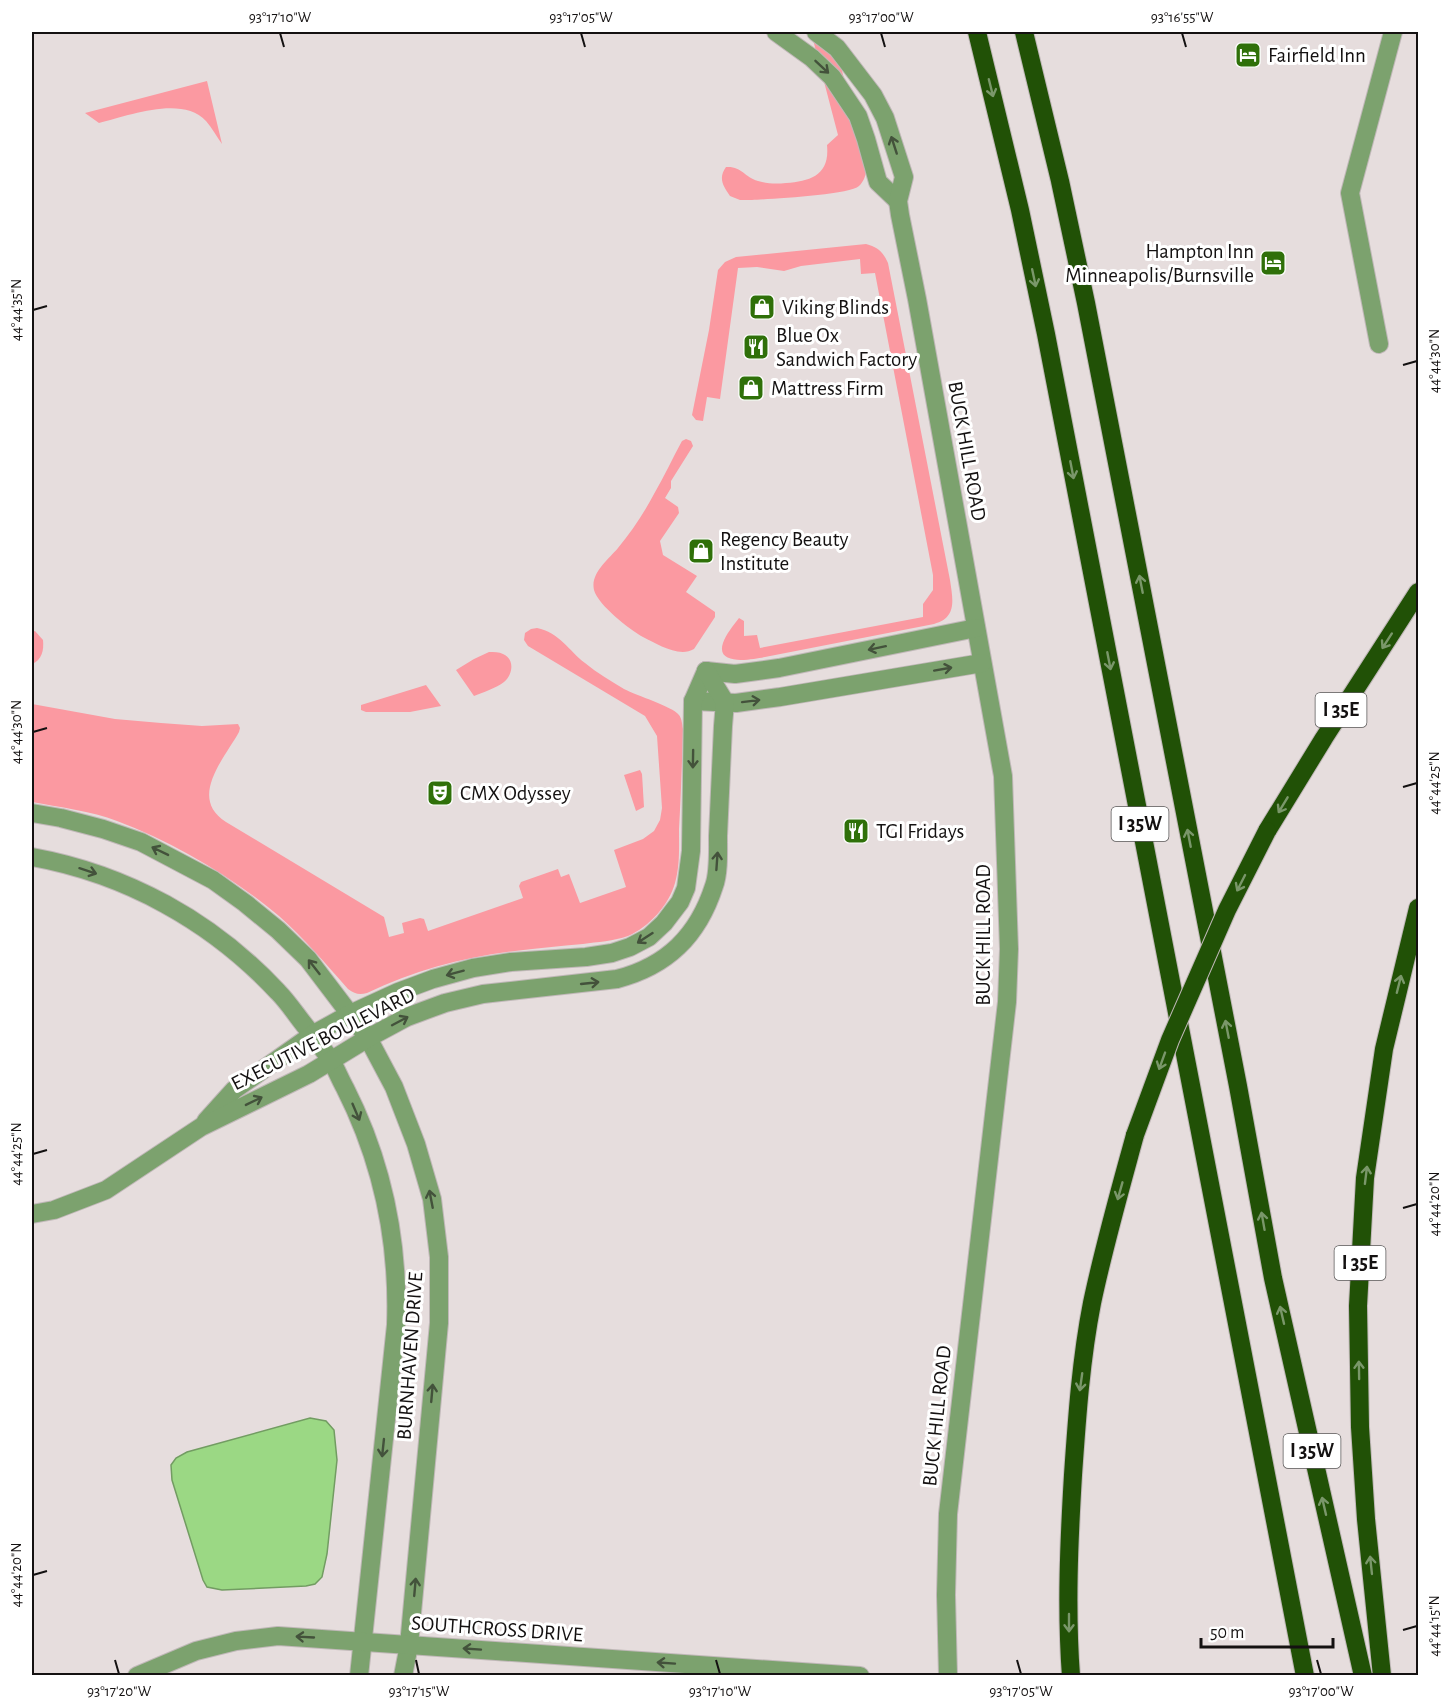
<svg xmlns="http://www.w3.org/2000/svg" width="1450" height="1707" viewBox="0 0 1450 1707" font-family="'Alegreya Sans',sans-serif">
  <rect width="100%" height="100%" fill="#e6dddd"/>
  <g fill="#fb99a1">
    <path d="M811 32H832L866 164C867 172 865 180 859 186 849 195 770 199 752 200H740L730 196C723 186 718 178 726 167 742 166 744 177 758 181 768 184 777 184 786 183 811 181 830 175 827 145L838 135Z"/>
    <path d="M207 81 222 144C217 137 212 128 206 121 182 95 128 116 99 123L85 113Z"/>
    <path d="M866 244C878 247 883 252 888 263L950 580C953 600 957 618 934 624L765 657C754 659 715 667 723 643 726 634 733 626 739 618L744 621V636L757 635 760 648 923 617V604L933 590V575L875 273 861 274 860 259 801 266 784 271 757 267 738 268 720 399 707 397 703 421 696 420 692 415 709 330 718 270 725 262 736 257Z"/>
    <path d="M686 439 691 441 693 446 671 481V488L665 498 678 507 679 513 660 541 663 555 697 576 686 592 715 612V617L694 649C679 658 657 644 643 637 630 630 598 605 594 590 590 573 609 559 618 548 632 531 644 513 654 494 664 477 672 459 682 441Z"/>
    <path d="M537 628C559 632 569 651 585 663 597 673 611 681 624 689 637 696 672 706 679 715 682 719 682 724 683 729 682 762 681 795 679 829 679 847 680 866 675 883 669 905 649 927 628 936 614 941 597 942 583 944 560 946 538 948 515 951 463 957 414 971 367 993 359 995 355 994 348 989 326 964 304 938 279 916 231 876 175 843 117 821 92 811 58 807 32 802V704L115 719 161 723 202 726 238 724 240 728 239 732C224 759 188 798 226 822L384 917 389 937 404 933 402 923 420 918 424 919 428 931 523 898 519 886 521 882 558 869 561 877 569 874 580 903 626 887 614 850 643 839 654 831 660 820 662 808 657 736 645 716 528 646 524 640 525 633 531 629Z"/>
    <path d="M35 631 43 640C44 650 42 660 32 664V632Z"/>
    <path d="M489 652C494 652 499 652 503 654 515 659 513 675 504 682 496 688 484 692 474 696L456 670 474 659Z"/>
    <path d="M426 685 441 706 410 712H366L361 710V705Z"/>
    <path d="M640 770 642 774 644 807 636 811 624 775Z"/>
  </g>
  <path fill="#9bd884" stroke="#729c62" stroke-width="1.5" d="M310 1418 326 1421 334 1430 337 1460 327 1554 322 1577 315 1584 306 1586 222 1590 207 1587 203 1580 172 1480 171 1465 176 1458 187 1452Z"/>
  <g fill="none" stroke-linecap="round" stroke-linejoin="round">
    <g stroke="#c0b8b8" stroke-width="20">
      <g id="minor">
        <path d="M776 32 812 58 832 77 858 116 866 139 878 182 898 201"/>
        <path d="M816 32 837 48 873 95 885 118 904 177 898 201 900 215 917 299 1003 776 1009 949 1007 1002 948 1514 946 1595 948 1676"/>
        <path d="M1379 344 1350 193 1393 32"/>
        <path d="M706 671 735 674 779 668 976 628"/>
        <path d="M693 701 736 703 780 697 982 663"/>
        <path d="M32 813 61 818 103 829 141 842 213 880 245 903 278 930 308 959 368 1038 394 1087 416 1144 432 1199 439 1257V1323L409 1645 403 1676"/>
        <path d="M32 857C126 874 212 921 278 992 288 1002 297 1016 306 1027 314 1038 323 1049 331 1060 336 1069 340 1079 345 1088 383 1163 399 1241 396 1325L359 1676"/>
        <path d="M206 1121 234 1090 312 1035 350 1014 398 992 433 979 473 968 511 962 586 957 612 953 630 947 649 937 664 923 680 902 686 888 691 851 693 701 706 671"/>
        <path d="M32 1214 54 1210 106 1190 201 1127 309 1074 368 1038 407 1017 445 1003 483 994 617 979C667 966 698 936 714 886 719 873 718 851 718 836 720 799 721 763 723 726L725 702 706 671"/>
        <path d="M137 1676 196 1651 236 1641 278 1636 860 1676"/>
      </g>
    </g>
    <g stroke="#c0b8b8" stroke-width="20">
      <g id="highway">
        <path d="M977 32 1020 210 1046 334 1305 1676"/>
        <path d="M1024 32 1060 181 1086 303 1238 1086 1273 1278 1363 1676"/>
        <path d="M1267 831 1324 738 1418 592"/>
        <path d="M1071 1676C1066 1609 1069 1542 1073 1475 1077 1417 1081 1359 1092 1303 1104 1246 1120 1190 1135 1135"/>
        <path d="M1382 1676 1366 1519 1360 1427 1358 1306 1365 1178 1384 1049 1418 908"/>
      </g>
    </g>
    <use href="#minor" stroke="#7ca26e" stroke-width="18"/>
    <use href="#highway" stroke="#215106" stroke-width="18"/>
    <g stroke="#c0b8b8" stroke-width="20" stroke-linecap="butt">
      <path id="highway-bridge" d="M1135 1135 1170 1040 1227 910 1267 831"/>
    </g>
    <use href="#highway-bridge" stroke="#215106" stroke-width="18"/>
  </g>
  <defs><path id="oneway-shaft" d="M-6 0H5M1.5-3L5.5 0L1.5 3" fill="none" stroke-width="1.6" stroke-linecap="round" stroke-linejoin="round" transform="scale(1.5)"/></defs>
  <g stroke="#43523b">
    <use href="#oneway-shaft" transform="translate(822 67) rotate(43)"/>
    <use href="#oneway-shaft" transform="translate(894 145) rotate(-108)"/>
    <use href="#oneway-shaft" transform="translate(877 648) rotate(168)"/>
    <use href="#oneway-shaft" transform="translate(943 669) rotate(-10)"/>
    <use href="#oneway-shaft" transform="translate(751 701) rotate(-7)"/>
    <use href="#oneway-shaft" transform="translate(693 759) rotate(91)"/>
    <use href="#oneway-shaft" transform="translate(160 851) rotate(-154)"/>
    <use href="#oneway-shaft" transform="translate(717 861) rotate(-86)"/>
    <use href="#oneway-shaft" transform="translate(88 871) rotate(18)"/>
    <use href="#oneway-shaft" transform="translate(645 938) rotate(147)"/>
    <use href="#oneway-shaft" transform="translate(314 967) rotate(-128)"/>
    <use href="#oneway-shaft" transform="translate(455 973) rotate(165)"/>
    <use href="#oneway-shaft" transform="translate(590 983) rotate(-6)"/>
    <use href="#oneway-shaft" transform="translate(400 1021) rotate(-28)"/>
    <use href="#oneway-shaft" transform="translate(254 1101) rotate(-26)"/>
    <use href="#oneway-shaft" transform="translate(356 1112) rotate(67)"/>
    <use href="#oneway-shaft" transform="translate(431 1199) rotate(-101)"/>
    <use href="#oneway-shaft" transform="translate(432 1393) rotate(-85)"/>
    <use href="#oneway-shaft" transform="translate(383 1448) rotate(96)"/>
    <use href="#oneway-shaft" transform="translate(415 1587) rotate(-85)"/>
    <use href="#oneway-shaft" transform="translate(305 1637) rotate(-177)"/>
    <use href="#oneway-shaft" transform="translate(472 1649) rotate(-176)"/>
    <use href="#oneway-shaft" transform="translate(666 1663) rotate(-176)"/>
  </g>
  <g stroke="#7a976a">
    <use href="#oneway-shaft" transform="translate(991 88) rotate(76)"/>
    <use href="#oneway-shaft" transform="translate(1034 278) rotate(78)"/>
    <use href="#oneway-shaft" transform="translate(1072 470) rotate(79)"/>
    <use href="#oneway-shaft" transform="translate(1141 584) rotate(-101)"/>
    <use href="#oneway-shaft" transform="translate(1387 641) rotate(123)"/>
    <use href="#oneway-shaft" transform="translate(1109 661) rotate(79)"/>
    <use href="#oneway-shaft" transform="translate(1283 805) rotate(121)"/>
    <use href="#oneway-shaft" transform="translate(1189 838) rotate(-101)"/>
    <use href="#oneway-shaft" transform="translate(1241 883) rotate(117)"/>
    <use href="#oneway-shaft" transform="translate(1399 984) rotate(-76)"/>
    <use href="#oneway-shaft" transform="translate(1227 1029) rotate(-101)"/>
    <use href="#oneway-shaft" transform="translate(1162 1061) rotate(110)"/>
    <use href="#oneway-shaft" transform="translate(1366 1175) rotate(-83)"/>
    <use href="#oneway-shaft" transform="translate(1120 1191) rotate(106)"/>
    <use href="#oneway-shaft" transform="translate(1263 1221) rotate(-100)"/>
    <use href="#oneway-shaft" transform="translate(1282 1315) rotate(-103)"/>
    <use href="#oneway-shaft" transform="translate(1359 1370) rotate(-91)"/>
    <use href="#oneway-shaft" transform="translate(1081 1382) rotate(98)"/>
    <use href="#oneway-shaft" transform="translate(1324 1506) rotate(-103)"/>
    <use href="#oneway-shaft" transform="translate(1371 1565) rotate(-96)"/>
    <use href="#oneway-shaft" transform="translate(1069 1623) rotate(90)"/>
  </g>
  <path fill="none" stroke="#141111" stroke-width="2" d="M280 33 284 47M581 33 585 47M881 33 885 47M1182 33 1186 47M33 310 47 306M1403 365 1417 361M33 732 47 728M1403 787 1417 783M33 1154 47 1150M1403 1208 1417 1204M33 1575 47 1571M1403 1630 1417 1626M115 1660 119 1674M416 1660 419 1674M716 1660 720 1674M1017 1660 1021 1674M1317 1660 1321 1674"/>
  <defs>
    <g id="hotel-square" transform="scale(1.35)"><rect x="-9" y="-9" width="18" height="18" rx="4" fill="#2f7009" stroke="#fff"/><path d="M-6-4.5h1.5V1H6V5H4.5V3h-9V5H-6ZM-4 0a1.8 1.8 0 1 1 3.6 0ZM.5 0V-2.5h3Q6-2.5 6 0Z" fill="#fff"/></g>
    <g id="shop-square" transform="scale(1.35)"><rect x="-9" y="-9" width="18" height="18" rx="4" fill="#2f7009" stroke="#fff"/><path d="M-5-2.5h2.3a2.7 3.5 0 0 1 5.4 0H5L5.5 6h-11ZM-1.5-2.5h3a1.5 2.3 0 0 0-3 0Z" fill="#fff"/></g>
    <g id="restaurant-square" transform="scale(1.35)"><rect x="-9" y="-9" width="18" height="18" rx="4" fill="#2f7009" stroke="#fff"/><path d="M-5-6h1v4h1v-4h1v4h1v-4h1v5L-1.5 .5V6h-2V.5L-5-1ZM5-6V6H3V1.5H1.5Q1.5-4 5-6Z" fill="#fff"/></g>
    <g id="theatre-square" transform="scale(1.35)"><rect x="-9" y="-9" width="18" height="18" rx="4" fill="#2f7009" stroke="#fff"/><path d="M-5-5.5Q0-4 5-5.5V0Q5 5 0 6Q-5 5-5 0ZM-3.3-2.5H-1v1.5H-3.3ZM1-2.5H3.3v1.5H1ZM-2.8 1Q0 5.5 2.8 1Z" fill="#fff"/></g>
  </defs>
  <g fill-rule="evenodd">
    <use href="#hotel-square" x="1248" y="55"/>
    <use href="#hotel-square" x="1273" y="263"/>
    <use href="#shop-square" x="762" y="307"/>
    <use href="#restaurant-square" x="756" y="347"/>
    <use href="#shop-square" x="751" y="388"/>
    <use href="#shop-square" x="701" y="551"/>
    <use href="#theatre-square" x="440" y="793"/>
    <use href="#restaurant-square" x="856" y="831"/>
  </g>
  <g text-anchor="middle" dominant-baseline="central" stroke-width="6" stroke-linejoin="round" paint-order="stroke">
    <g fill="#fff" stroke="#5a5858" stroke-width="1.5">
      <rect x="1315.5" y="693" width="51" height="34" rx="4.5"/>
      <rect x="1111.5" y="807" width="57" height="34" rx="4.5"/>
      <rect x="1334.5" y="1246" width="51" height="34" rx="4.5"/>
      <rect x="1283.5" y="1434" width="57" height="34" rx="4.5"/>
    </g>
    <g font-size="20" font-weight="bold" fill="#141111">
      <text x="1341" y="710">I 35E</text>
      <text x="1140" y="824">I 35W</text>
      <text x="1360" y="1263">I 35E</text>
      <text x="1312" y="1451">I 35W</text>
    </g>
    <g font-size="21" fill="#141111" stroke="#fff" text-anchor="start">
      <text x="1268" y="55">Fairfield Inn</text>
      <text x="1254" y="251" text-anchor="end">Hampton Inn<tspan x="1254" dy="24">Minneapolis/Burnsville</tspan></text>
      <text x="782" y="307">Viking Blinds</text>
      <text x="776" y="335">Blue Ox<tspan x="776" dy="24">Sandwich Factory</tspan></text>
      <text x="771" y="388">Mattress Firm</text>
      <text x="720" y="539">Regency Beauty<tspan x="720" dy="24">Institute</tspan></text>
      <text x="460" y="793">CMX Odyssey</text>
      <text x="876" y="831">TGI Fridays</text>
    </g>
    <g font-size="21" fill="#141111" stroke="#fff">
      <text transform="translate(967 451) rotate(80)">BUCK HILL ROAD</text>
      <text transform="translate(983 935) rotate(-90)">BUCK HILL ROAD</text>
      <text transform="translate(323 1039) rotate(-27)">EXECUTIVE BOULEVARD</text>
      <text transform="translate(410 1356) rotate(-86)">BURNHAVEN DRIVE</text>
      <text transform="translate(937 1416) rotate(-84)">BUCK HILL ROAD</text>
      <text transform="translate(497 1629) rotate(4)">SOUTHCROSS DRIVE</text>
    </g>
  </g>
  <rect width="1450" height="1707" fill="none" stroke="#ffffff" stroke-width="66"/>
  <path d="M1201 1638v9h132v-9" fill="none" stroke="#141111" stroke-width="3"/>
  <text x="1210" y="1638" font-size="18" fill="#141111" stroke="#ffffff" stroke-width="4.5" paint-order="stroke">50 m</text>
  <rect x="33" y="33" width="1384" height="1641" fill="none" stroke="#141111" stroke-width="2"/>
  <g font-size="15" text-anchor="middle" fill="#141111">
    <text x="280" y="22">93°17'10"W</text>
    <text x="581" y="22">93°17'05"W</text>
    <text x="881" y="22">93°17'00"W</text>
    <text x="1182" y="22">93°16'55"W</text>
    <text transform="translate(16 310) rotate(-90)" y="5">44°44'35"N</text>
    <text transform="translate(1434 361) rotate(-90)" y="5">44°44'30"N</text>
    <text transform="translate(16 732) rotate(-90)" y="5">44°44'30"N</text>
    <text transform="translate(1434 783) rotate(-90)" y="5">44°44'25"N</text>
    <text transform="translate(16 1154) rotate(-90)" y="5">44°44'25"N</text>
    <text transform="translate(1434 1204) rotate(-90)" y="5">44°44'20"N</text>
    <text transform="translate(16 1575) rotate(-90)" y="5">44°44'20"N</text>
    <text transform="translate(1434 1626) rotate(-90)" y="5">44°44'15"N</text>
    <text x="119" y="1696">93°17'20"W</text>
    <text x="419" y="1696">93°17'15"W</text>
    <text x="720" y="1696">93°17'10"W</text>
    <text x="1021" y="1696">93°17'05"W</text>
    <text x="1321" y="1696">93°17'00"W</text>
  </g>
</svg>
